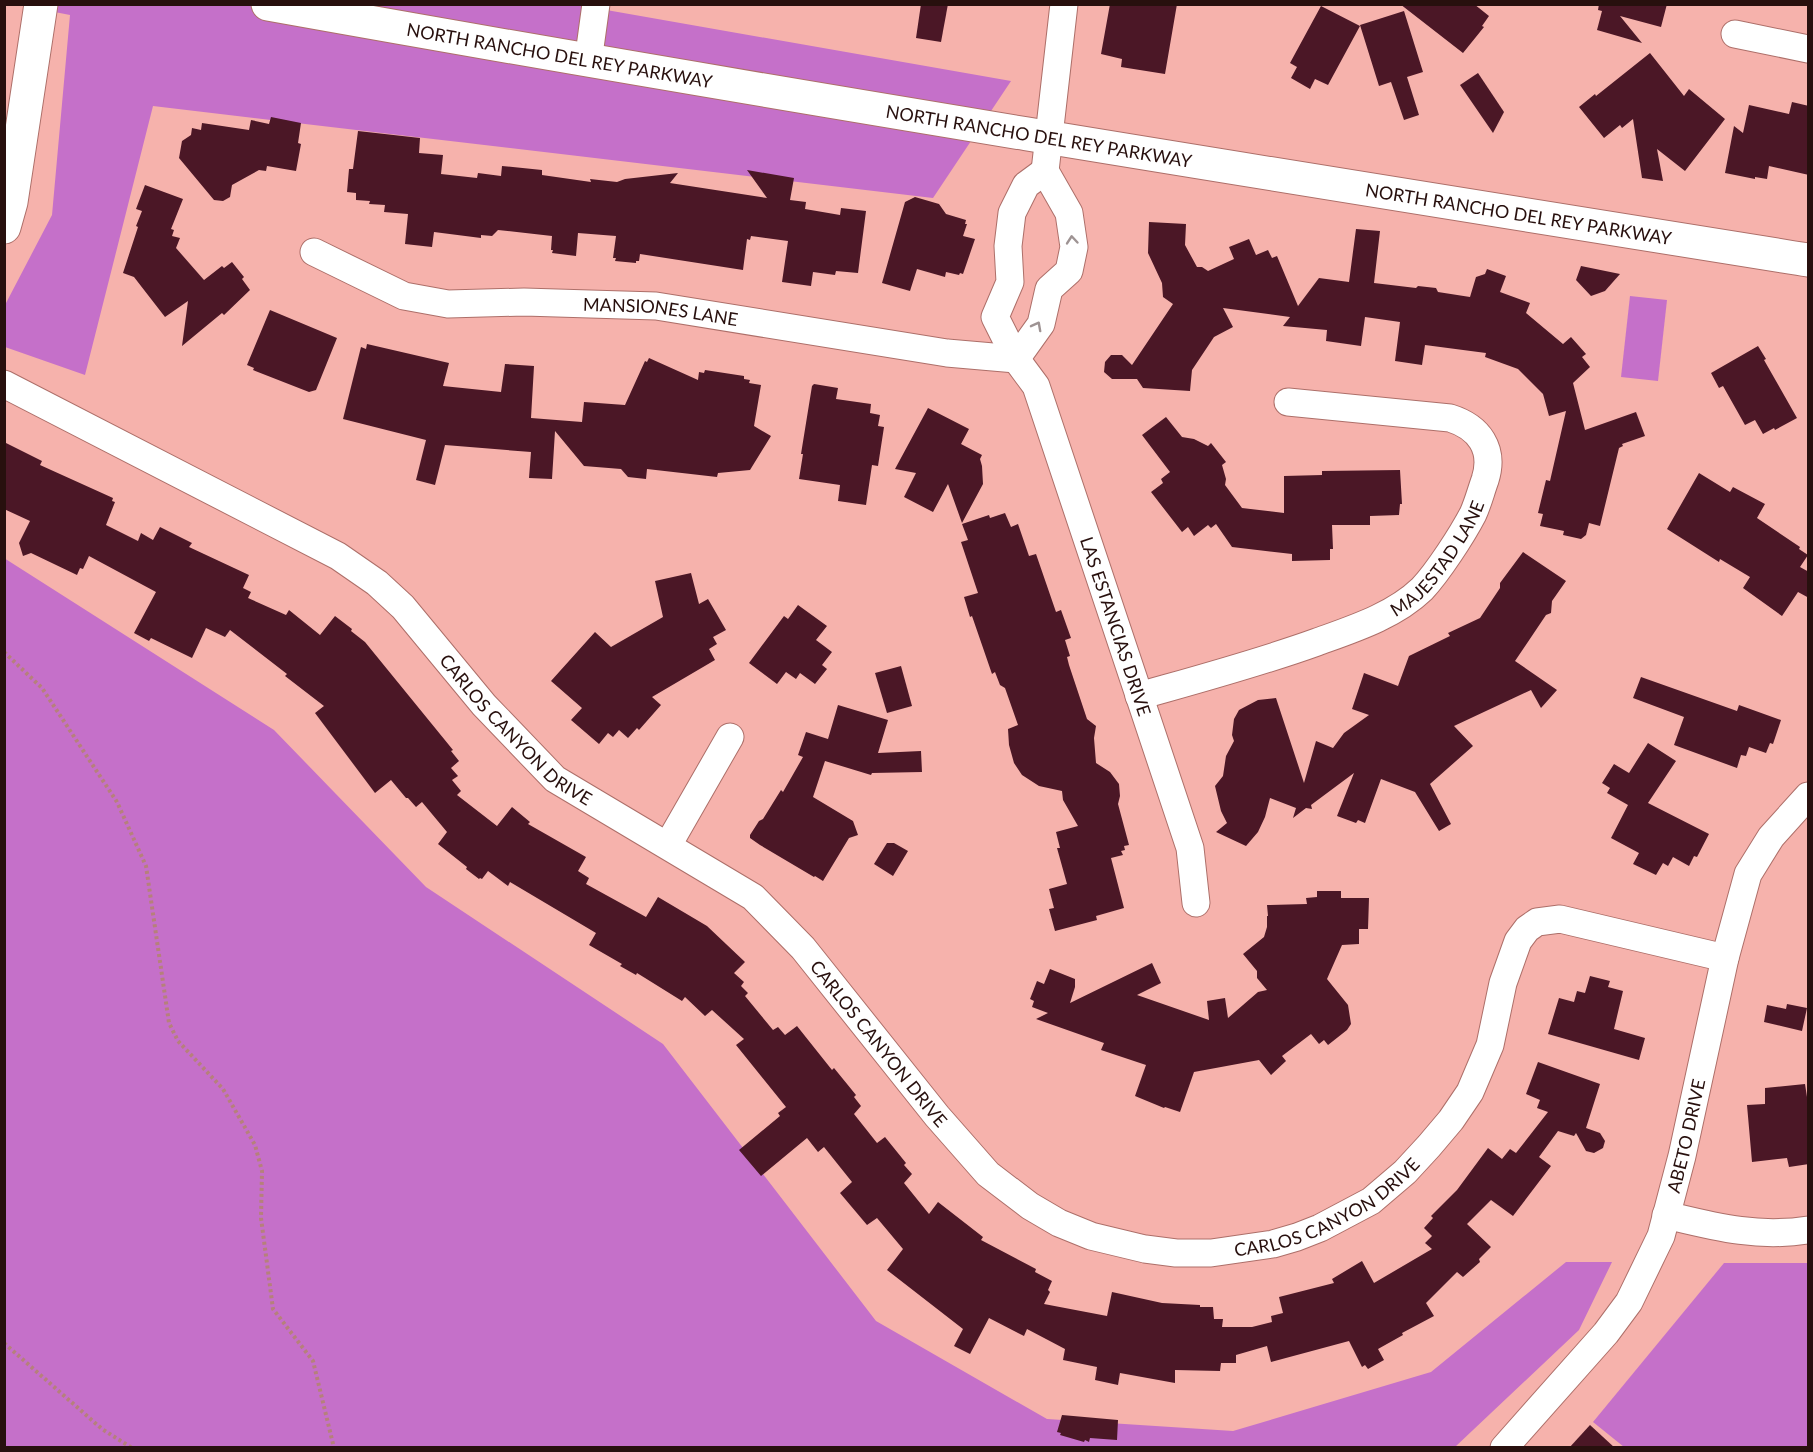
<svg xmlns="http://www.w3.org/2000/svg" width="1813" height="1452" viewBox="0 0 1813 1452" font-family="Lato,sans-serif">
  <rect width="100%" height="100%" fill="#f6b2ac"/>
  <g fill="#c570c9">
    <path d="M19 5H578L1011 81 933 198 153 106 85 375 5 347V305L52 215 70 15Z"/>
    <path d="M1630 296 1667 300 1658 381 1621 377Z"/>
    <path d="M4 558 274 730 426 887 663 1044 876 1321 1047 1419 1233 1431 1431 1372 1566 1262H1612L1579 1330 1455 1447H5Z"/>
    <path d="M1724 1263H1808V1447H1624L1593 1422Z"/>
  </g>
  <g fill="#4b1726">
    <path d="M921 4H948L941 42 916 38Z"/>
    <path d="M1110 4H1177L1165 74 1121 67 1122 59 1101 54Z"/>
    <path d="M1400 4H1474L1489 16 1482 26 1484 27 1463 53Z"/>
    <path d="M1599 4H1667L1661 27 1620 16 1642 43 1597 30 1602 11 1598 10Z"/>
    <path d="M1321 6 1360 26 1328 85 1315 79 1310 89 1291 78 1297 67 1290 63Z"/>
    <path d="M1404 11 1423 72 1407 77 1419 115 1404 120 1391 82 1379 86 1360 25Z"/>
    <path d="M1650 53 1684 96 1689 89 1725 119 1685 171 1657 149 1663 181 1642 178 1633 119 1622 128 1620 125 1604 138 1579 107 1595 94 1596 96Z"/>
    <path d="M1478 73 1504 112 1493 133 1460 85Z"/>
    <path d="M1792 102 1809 106V175L1769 166 1767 179 1755 177V179L1725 173 1734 126 1743 133 1749 105 1789 114Z"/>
    <path d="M271 117 301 123 298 143 301 144 296 171 267 166 266 171 259 170 232 185 230 197 223 201 214 200 179 158 182 141 191 135 192 128 201 130 202 123 249 130 251 120 269 124Z"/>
    <path d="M358 131 420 138 419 153 443 155 441 174 477 178 478 173 501 176 502 166 542 170V175L591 182 590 179 617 182 625 179 678 173 670 183 767 198 747 170 794 178 790 200 806 202 805 209 840 215 841 208 866 211 858 273 836 271 835 275 813 272 811 286 782 282 788 241 751 236 750 240 747 239 743 270 640 254 639 261H636V263L615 261 616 258H613L616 236 578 233 576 256 552 253 553 250H551L552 236 498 230 492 236 481 235V238L434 232 432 247 405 244 408 214 384 212 385 205 369 204 370 201 356 200V193L347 192 349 169H353Z"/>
    <path d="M145 185 183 199 171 229 174 230 172 236 180 238 176 248 204 280 222 266 224 268 232 262 244 277 242 279 250 290 224 315 222 313 182 346 188 301 165 317 134 277 123 273 138 227 136 226 142 211 136 209Z"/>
    <path d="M915 197 939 204 946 214 966 220 965 224H967L963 236 975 239 963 274 960 273 959 275 946 272 945 277 917 269 910 291 882 283 905 202Z"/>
    <path d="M1149 222 1186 224 1185 245 1197 267H1202L1208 271 1234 259 1229 247 1249 239 1256 255 1268 250 1272 258 1277 256 1298 306 1319 278 1349 282 1356 229 1380 231 1374 283 1416 288 1418 286 1436 288 1438 292 1470 297 1476 277 1485 274 1487 269 1506 276 1500 292 1530 303 1526 313 1563 344 1571 337 1586 354 1582 357 1590 367 1573 383 1585 430 1636 412 1645 436 1622 444 1623 446 1619 448 1600 526 1589 523 1586 535 1581 539 1563 535 1564 531 1540 526 1543 514 1538 513 1546 480 1550 481 1566 411 1549 416 1543 394 1518 369 1485 357 1486 353 1425 345 1422 365 1395 361 1400 322 1365 317 1361 346 1326 341 1327 330 1283 326 1290 317 1223 308 1233 327 1214 337 1192 370 1190 391 1143 388 1137 379H1112L1104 372 1105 362 1111 355H1122L1132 365 1173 304 1163 297 1162 283 1148 253Z"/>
    <path d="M1581 266 1620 274 1605 291 1591 296 1576 280Z"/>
    <path d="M270 310 337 338 316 390 309 392 253 370 254 368 247 365Z"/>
    <path d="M367 344 449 363 443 386 501 392 505 364 534 366 531 418 582 422 584 402 625 405 645 361 647 362 649 358 698 380 699 372 704 373 705 370 744 376V379L750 380 749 383 761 385 754 426 771 436 750 470 718 473 717 477 647 469 646 479 628 477 621 469 584 466 555 431 552 479 529 478 531 452 445 445 435 485 416 480 426 440 343 419 361 347 366 349Z"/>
    <path d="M1758 346 1766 359 1764 360 1797 418 1775 430 1774 428 1763 434 1755 420 1745 425 1723 386 1719 388 1711 373Z"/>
    <path d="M814 384 838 388 836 399 871 404 870 413 880 415 878 426 884 427 878 466 872 465 866 505 838 501 840 485 799 479 803 454H801L812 386Z"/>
    <path d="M928 408 969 429 961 444 982 455 980 459 982 466 983 484 962 523 948 484 933 512 904 497 916 473 895 469Z"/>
    <path d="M1166 417 1182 437 1194 439 1208 446 1211 443 1226 462 1222 465 1226 479 1225 485 1242 508 1284 513V476L1322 475V471L1400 470 1402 504H1400L1399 515 1370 516V525H1332L1333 549H1330V560L1292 561V554L1232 547 1216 524 1211 528 1208 525 1194 536 1188 527 1182 532 1151 492 1163 483 1161 479 1170 472 1142 435Z"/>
    <path d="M4 442 42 461 40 465 113 498 112 501 115 502 106 525 138 541 141 533 153 540 160 527 192 543 189 547 249 575 243 588 251 592 248 598 286 615 289 610 320 635 335 616 352 629 351 631 365 642 453 750 451 751 459 761 451 768 458 776 452 780 461 791 457 795 497 826 512 807 530 822 528 824 586 857 578 871 589 878 586 884 646 917 658 897 707 926 745 962 734 973 744 982 741 986 748 993 745 996 773 1030 778 1027 785 1035 797 1026 832 1070 834 1068 856 1095 854 1097 861 1106 854 1114 877 1143 885 1137 906 1163 904 1165 912 1174 904 1183 929 1214 938 1202 983 1237 981 1240 1036 1269 1035 1272 1052 1281 1048 1290 1050 1292 1044 1304 1107 1316 1112 1292 1162 1303 1200 1305V1307H1213L1214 1319H1223L1222 1327H1252L1272 1322 1271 1316 1283 1313 1279 1297 1334 1283 1332 1279 1362 1261 1374 1283 1432 1249 1425 1243 1432 1236 1424 1228 1433 1218 1431 1216 1457 1190 1488 1148 1502 1159 1510 1149 1516 1153 1548 1112 1537 1108 1540 1100 1526 1094 1538 1062 1600 1084 1586 1128 1600 1133 1605 1141 1603 1148 1594 1153 1586 1151 1576 1133 1574 1136 1558 1131 1539 1157 1551 1166 1513 1216 1491 1200 1467 1224 1491 1247 1479 1259 1480 1262 1463 1277 1457 1272 1426 1303 1434 1316 1402 1333 1403 1335 1378 1349 1384 1360 1368 1369 1365 1365 1362 1367 1349 1341 1271 1362 1267 1346 1236 1355V1363H1221L1220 1371 1175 1370V1383L1120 1373 1118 1385 1095 1380 1097 1367 1063 1360 1065 1349 1027 1329 1024 1336 989 1318 970 1354 954 1346 963 1329 887 1270 903 1249 877 1218 867 1225 840 1193 852 1182 824 1147 818 1152 807 1138 761 1176 739 1150 780 1116 778 1113 786 1107 736 1045 744 1039 712 1010 705 1016 685 997 682 1001 637 973 636 975 620 966 622 964 589 945 596 933 510 882 508 886 488 871 482 879 480 878 479 879 466 869 467 867 438 844 447 832 422 802 416 807 408 798H406L391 780 375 793 315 713 324 706 285 676 287 674 230 630 225 637 206 628 192 658 151 638 149 641 134 633 156 592 89 556 83 569 80 568 77 575 31 553 23 556 19 543 30 521 4 509Z"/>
    <path d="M1699 473 1730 492 1733 487 1765 504 1757 518 1800 547 1799 549 1808 555 1800 567 1809 572V598L1798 592 1782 616 1743 588 1750 577 1720 559 1719 562 1667 529Z"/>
    <path d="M1005 513 1011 527 1018 524 1029 556 1036 554 1056 612 1061 610 1071 638 1065 640 1070 656 1067 657 1069 665 1087 719 1096 726 1094 738 1096 763 1110 772 1119 784 1120 796 1118 804 1129 845 1124 846 1125 850 1121 851 1123 855 1111 858 1124 908 1096 916 1097 920 1055 931 1049 909 1054 908 1049 889 1067 884 1057 848H1060L1056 832 1078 826 1063 800 1062 791 1039 786 1022 775 1014 763 1009 745 1008 729 1018 725 1005 688 1000 685 995 672 992 674 972 616 970 617 964 597 978 593 961 542 968 540 962 524 989 515 990 518Z"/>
    <path d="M1523 552 1566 581 1552 601 1551 613 1546 615 1515 661 1557 690 1541 708 1531 690 1454 726 1473 746 1430 784 1451 824 1439 831 1415 792 1381 779 1365 823 1358 820 1356 823 1337 816 1354 773 1311 805 1312 809 1306 808 1293 818 1296 808 1270 798 1265 817 1258 832 1246 846 1216 832 1227 823 1221 811 1215 786 1223 776 1226 756 1234 741 1232 735 1234 719 1239 710 1258 700 1276 698 1304 783 1316 741 1333 748 1344 733 1369 715 1352 709 1364 673 1398 686 1409 656 1450 636 1448 633 1480 618 1500 588V583Z"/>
    <path d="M691 573 699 604 708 599 726 630 713 637 717 644 709 649 715 660 652 697 661 705 639 730 637 728 628 738 619 730 613 737 608 733 599 744 571 720 582 708 551 681 595 632 611 647 663 617 655 581Z"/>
    <path d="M798 605 827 626 816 640 832 652 822 665 827 669 815 684 800 673 796 679 786 672 777 684 749 663 784 616 788 619Z"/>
    <path d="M901 666 912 706 887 713 875 673Z"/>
    <path d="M1641 677 1737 711 1739 705 1781 720 1773 744 1770 743 1766 753 1749 747 1746 756 1741 755 1737 768 1674 745 1684 717 1633 698Z"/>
    <path d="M838 705 888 720 878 753 921 751 922 772 872 773 871 775 825 761 813 797 853 821 858 835 849 838 823 881 815 876 814 877 760 845 750 838V835L759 821 763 819 781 790 783 792 803 757 798 755 806 732 828 739Z"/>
    <path d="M1648 743 1676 761 1648 803 1709 834 1697 857 1694 856 1689 866 1673 857 1668 866 1663 863 1656 875 1633 864 1639 853 1611 838 1628 805 1607 793 1610 788 1602 783 1614 764 1629 773Z"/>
    <path d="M887 843H894L908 851 893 876 874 864Z"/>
    <path d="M1317 891H1341V898H1369L1368 929H1359V944L1342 945 1327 979 1348 1005 1351 1024 1347 1030 1328 1045 1324 1040 1319 1044 1311 1034 1282 1056 1286 1061 1271 1075 1259 1060 1194 1072 1180 1112 1165 1107 1164 1108 1135 1096 1146 1065 1101 1050 1104 1043 1036 1019 1048 1013 1032 1007 1034 1001 1030 999 1037 981 1044 984 1050 969 1075 979V987L1070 1003 1152 963 1161 983 1137 995 1209 1020 1207 1001 1225 998 1228 1018 1258 992 1267 990 1257 978V971L1243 954 1264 937 1267 927V916H1268L1267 905 1307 904 1306 898 1317 897Z"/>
    <path d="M1590 976 1610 981 1608 987 1623 991 1614 1029 1645 1038 1639 1060 1548 1034 1559 998 1574 1002 1577 991 1585 993Z"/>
    <path d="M1787 1004 1807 1008 1802 1031 1764 1022 1767 1005 1786 1009Z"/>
    <path d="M1805 1084 1807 1097H1809V1164L1789 1167 1787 1158 1752 1162 1747 1105 1765 1104V1088Z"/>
    <path d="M1062 1415 1118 1420 1117 1440 1090 1438 1089 1442 1085 1440 1084 1442 1060 1435 1061 1433 1057 1432Z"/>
    <path d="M1590 1425 1615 1448H1569Z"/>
  </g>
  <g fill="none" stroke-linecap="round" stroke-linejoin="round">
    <g stroke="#ad6f69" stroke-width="29">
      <g id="minor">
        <path d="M1735 34 1808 49"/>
        <path d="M588 62 596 4"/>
        <path id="s1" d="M1045 171 1026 185 1012 213 1008 246 1010 282 995 317 1016 359 1036 386 1190 848 1196 903"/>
        <path id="s2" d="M314 252 404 296 448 304 524 302 656 306 947 353 1016 359"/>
        <path d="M1016 359 1041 324 1049 289 1069 271 1074 247 1069 213 1045 171 1064 4"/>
        <path id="s3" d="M4 384 338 556 377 583 403 607 484 705 555 779 753 897 803 948 937 1116 988 1174 1030 1206 1059 1223 1091 1236 1145 1249 1176 1253H1211L1273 1244 1297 1237 1320 1228 1371 1201 1405 1172 1429 1146 1451 1120 1470 1092 1490 1045 1503 983 1518 941 1527 929 1537 922 1560 919 1725 958"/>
        <path id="s4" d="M1139 696C1199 679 1259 663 1317 642 1353 629 1394 616 1422 589 1438 572 1462 535 1473 514 1478 503 1481 491 1485 480 1495 449 1479 427 1450 418L1288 402"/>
        <path d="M668 845 730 737"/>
        <path d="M1666 1215C1716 1227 1757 1238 1808 1230"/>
        <path id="s5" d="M1504 1448 1606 1333 1629 1302 1661 1236 1682 1156 1725 958 1748 874 1771 837 1808 796"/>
      </g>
    </g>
    <g stroke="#ad6f69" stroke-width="35">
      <g id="tertiary">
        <path id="s6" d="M268 4C781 96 1295 178 1808 260"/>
        <path d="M4 227 11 202 41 4"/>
      </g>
    </g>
    <g stroke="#b6807b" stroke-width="4" stroke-dasharray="3 3" stroke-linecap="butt">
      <path d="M4 652 42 688 117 802 146 866 169 1023 178 1041 223 1089 255 1145 262 1171 261 1218 273 1309 313 1361 334 1448"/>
      <path d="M4 1343 102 1429 132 1448"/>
    </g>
    <use href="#minor" stroke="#fff" stroke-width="27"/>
    <use href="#tertiary" stroke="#fff" stroke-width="33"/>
  </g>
  <defs><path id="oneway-chevron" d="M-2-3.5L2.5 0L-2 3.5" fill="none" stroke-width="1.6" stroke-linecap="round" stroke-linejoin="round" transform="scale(1.5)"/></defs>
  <g stroke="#9e9393">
    <use href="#oneway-chevron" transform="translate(1072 240) rotate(-95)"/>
    <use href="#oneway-chevron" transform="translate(1037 326) rotate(-62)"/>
  </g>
  <g text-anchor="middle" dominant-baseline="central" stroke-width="6" stroke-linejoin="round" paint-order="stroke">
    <g font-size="18" fill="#28100e" stroke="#f6b2ac">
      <text stroke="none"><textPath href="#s6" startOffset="296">NORTH RANCHO DEL REY PARKWAY</textPath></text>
      <text stroke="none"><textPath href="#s6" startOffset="782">NORTH RANCHO DEL REY PARKWAY</textPath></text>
      <text stroke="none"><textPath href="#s6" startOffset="1268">NORTH RANCHO DEL REY PARKWAY</textPath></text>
      <text stroke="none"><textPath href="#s2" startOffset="358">MANSIONES LANE</textPath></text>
      <text stroke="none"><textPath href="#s4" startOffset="338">MAJESTAD LANE</textPath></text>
      <text stroke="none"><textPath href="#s1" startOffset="496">LAS ESTANCIAS DRIVE</textPath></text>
      <text stroke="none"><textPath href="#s3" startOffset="626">CARLOS CANYON DRIVE</textPath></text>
      <text stroke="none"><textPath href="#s3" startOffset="1112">CARLOS CANYON DRIVE</textPath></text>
      <text stroke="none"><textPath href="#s5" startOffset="369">ABETO DRIVE</textPath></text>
      <text stroke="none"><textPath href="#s3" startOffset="1652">CARLOS CANYON DRIVE</textPath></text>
    </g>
  </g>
  <rect width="1813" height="1452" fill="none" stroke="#28100e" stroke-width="12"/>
</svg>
